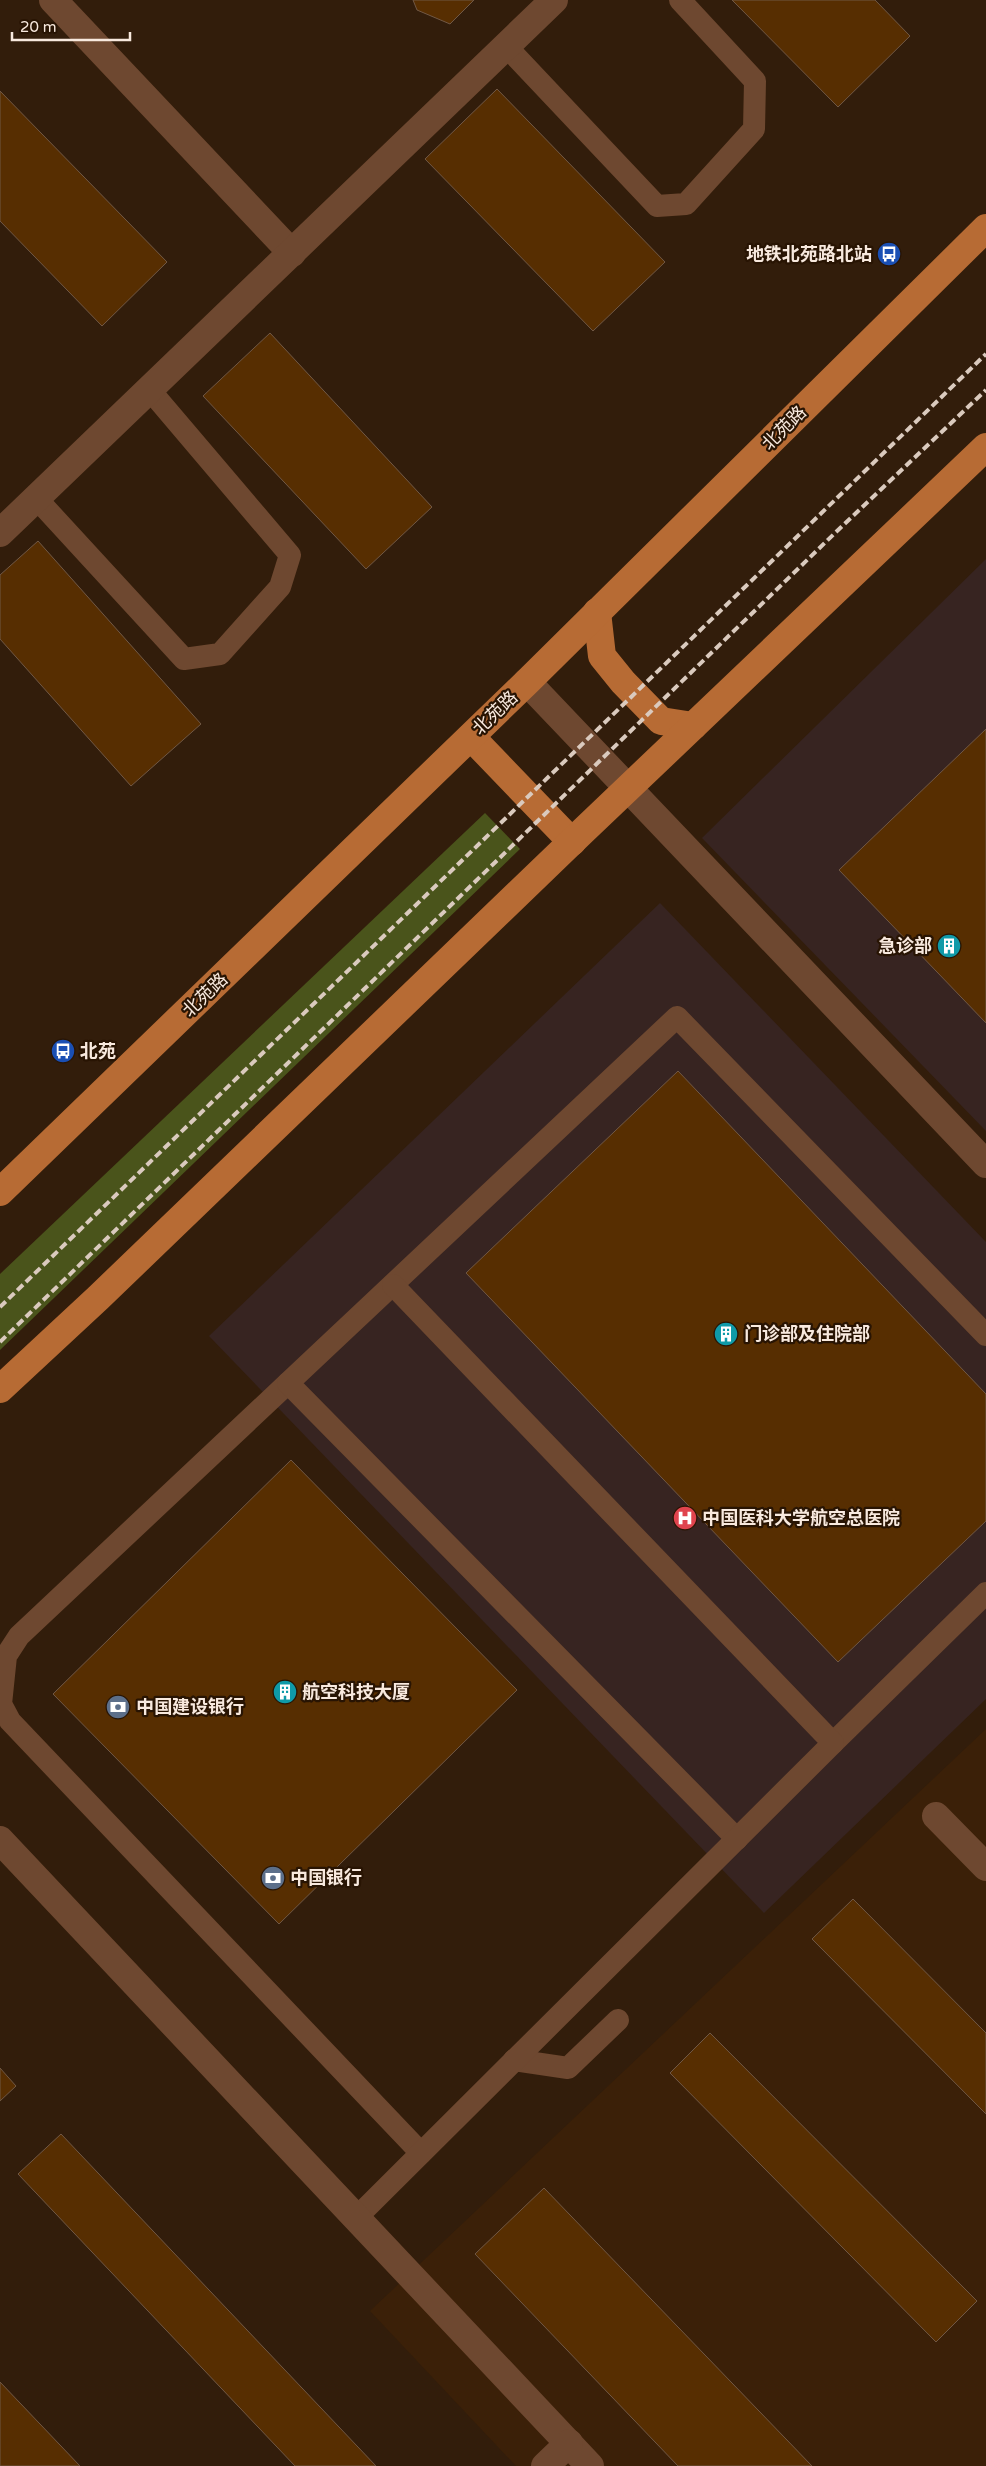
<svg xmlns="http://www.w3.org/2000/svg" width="986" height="2466" viewBox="0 0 986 2466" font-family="'Varela Round','Noto Sans SC',sans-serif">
  <rect width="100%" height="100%" fill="#321d0b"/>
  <path fill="#3b2008" d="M986 1729V2466H516L370 2311Z"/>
  <g fill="#372421">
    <path d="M986 559V1131L702 838Z"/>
    <path d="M660 903 986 1242V1699L764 1913 209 1336Z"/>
  </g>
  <path fill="#4a541b" d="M485 813 520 849 0 1350V1274Z"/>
  <g fill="#572e01" stroke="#715845">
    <path d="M413 0H474L450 24 417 10Z"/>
    <path d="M732 0H875L910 36 838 107Z"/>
    <path d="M497 89 665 262 593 331 425 159Z"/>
    <path d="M0 91 167 262 102 326 0 221Z"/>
    <path d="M270 333 432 507 366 569 203 396Z"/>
    <path d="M38 541 201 724 131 786 0 639V575Z"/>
    <path d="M986 729V1023L839 870Z"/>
    <path d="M678 1071 986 1394V1521L838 1662 466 1273Z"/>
    <path d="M291 1460 517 1690 279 1924 53 1694Z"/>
    <path d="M853 1899 986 2033V2114L812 1939Z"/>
    <path d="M710 2033 977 2301 936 2342 670 2073Z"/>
    <path d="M0 2068 16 2086 0 2101Z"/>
    <path d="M61 2134 376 2466H295L18 2174Z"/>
    <path d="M544 2188 812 2466H678L475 2254Z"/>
    <path d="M0 2382 80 2466H0Z"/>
  </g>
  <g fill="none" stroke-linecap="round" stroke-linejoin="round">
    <g stroke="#6e4830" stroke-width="22">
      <path d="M506 46 657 206 686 204 754 129 755 81 680 0"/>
      <path d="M36 498 184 659 220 654 280 587 290 555 149 389"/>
      <path d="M288 1383 19 1636 6 1656 1 1704 10 1721 421 2153"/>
      <path d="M833 1743 986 1593"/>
      <path d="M737 1839 288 1383 677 1017 986 1335"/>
      <path d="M514 2060 568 2068 618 2020"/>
      <path d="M357 2217 833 1743 393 1285"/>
    </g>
    <g stroke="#6e4830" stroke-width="28">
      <path d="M53 0 292 253"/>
      <path d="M0 533 554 0"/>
      <path d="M527 682 986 1164"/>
      <path d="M936 1816 986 1867"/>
      <path d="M0 1840 590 2466"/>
      <path d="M545 2466 569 2443"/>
    </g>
    <g stroke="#b76b34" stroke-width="28">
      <path d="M597 612 602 656 623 682 661 721 693 726"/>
      <path d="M471 737 572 842"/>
      <path d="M0 1192 527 682 986 228"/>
      <path d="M0 1389 98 1298 583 831 986 447"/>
    </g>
    <g stroke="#dacabe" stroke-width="4" stroke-dasharray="8 4" stroke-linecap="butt">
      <path d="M0 1307 986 354"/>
      <path d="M0 1342 835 533 986 390"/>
    </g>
  </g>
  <defs>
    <g id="bus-disc" transform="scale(1.25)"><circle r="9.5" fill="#1a4fb4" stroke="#281403"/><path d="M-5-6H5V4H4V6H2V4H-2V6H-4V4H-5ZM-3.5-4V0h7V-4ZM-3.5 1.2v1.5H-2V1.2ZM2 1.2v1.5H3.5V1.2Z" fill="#fff"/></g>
    <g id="building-disc" transform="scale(1.25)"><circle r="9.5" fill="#0f9aa8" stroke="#281403"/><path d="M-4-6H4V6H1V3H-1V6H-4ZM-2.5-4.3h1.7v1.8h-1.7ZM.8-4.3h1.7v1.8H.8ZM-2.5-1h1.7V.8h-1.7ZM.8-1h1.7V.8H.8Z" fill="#fff"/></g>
    <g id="hospital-disc" transform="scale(1.25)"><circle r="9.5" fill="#e0444e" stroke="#281403"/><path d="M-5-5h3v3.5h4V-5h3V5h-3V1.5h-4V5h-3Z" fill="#fff"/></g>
    <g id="bank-disc" transform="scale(1.25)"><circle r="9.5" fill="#5c6f8a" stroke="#281403"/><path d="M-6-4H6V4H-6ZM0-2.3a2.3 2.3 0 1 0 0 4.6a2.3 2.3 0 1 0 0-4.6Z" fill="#fff"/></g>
  </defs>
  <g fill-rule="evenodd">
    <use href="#bus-disc" x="889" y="254"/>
    <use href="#building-disc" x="949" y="946"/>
    <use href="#bus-disc" x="63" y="1051"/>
    <use href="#building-disc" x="726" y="1334"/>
    <use href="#hospital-disc" x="685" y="1518"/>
    <use href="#building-disc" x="285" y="1692"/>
    <use href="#bank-disc" x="118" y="1707"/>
    <use href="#bank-disc" x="273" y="1878"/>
  </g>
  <g text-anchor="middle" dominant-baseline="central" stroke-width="4.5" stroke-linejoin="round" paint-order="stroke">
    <g font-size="18" font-weight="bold" fill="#f8e9de" stroke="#281403" text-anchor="start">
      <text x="872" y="254" text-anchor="end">地铁北苑路北站</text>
      <text x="932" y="946" text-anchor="end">急诊部</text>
      <text x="80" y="1051">北苑</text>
      <text x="744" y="1334">门诊部及住院部</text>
      <text x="702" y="1518">中国医科大学航空总医院</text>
      <text x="302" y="1692">航空科技大厦</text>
      <text x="136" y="1707">中国建设银行</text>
      <text x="290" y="1878">中国银行</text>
    </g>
    <g font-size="18" fill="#f8e9de" stroke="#281403">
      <text transform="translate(784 428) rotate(-45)">北苑路</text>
      <text transform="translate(495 713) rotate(-44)">北苑路</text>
      <text transform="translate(205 995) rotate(-44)">北苑路</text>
    </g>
  </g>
  <path d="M12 32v8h118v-8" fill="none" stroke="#f8e9de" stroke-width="2.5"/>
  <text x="20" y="32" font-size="15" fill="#f8e9de" stroke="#281403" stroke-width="4" paint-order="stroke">20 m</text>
</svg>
